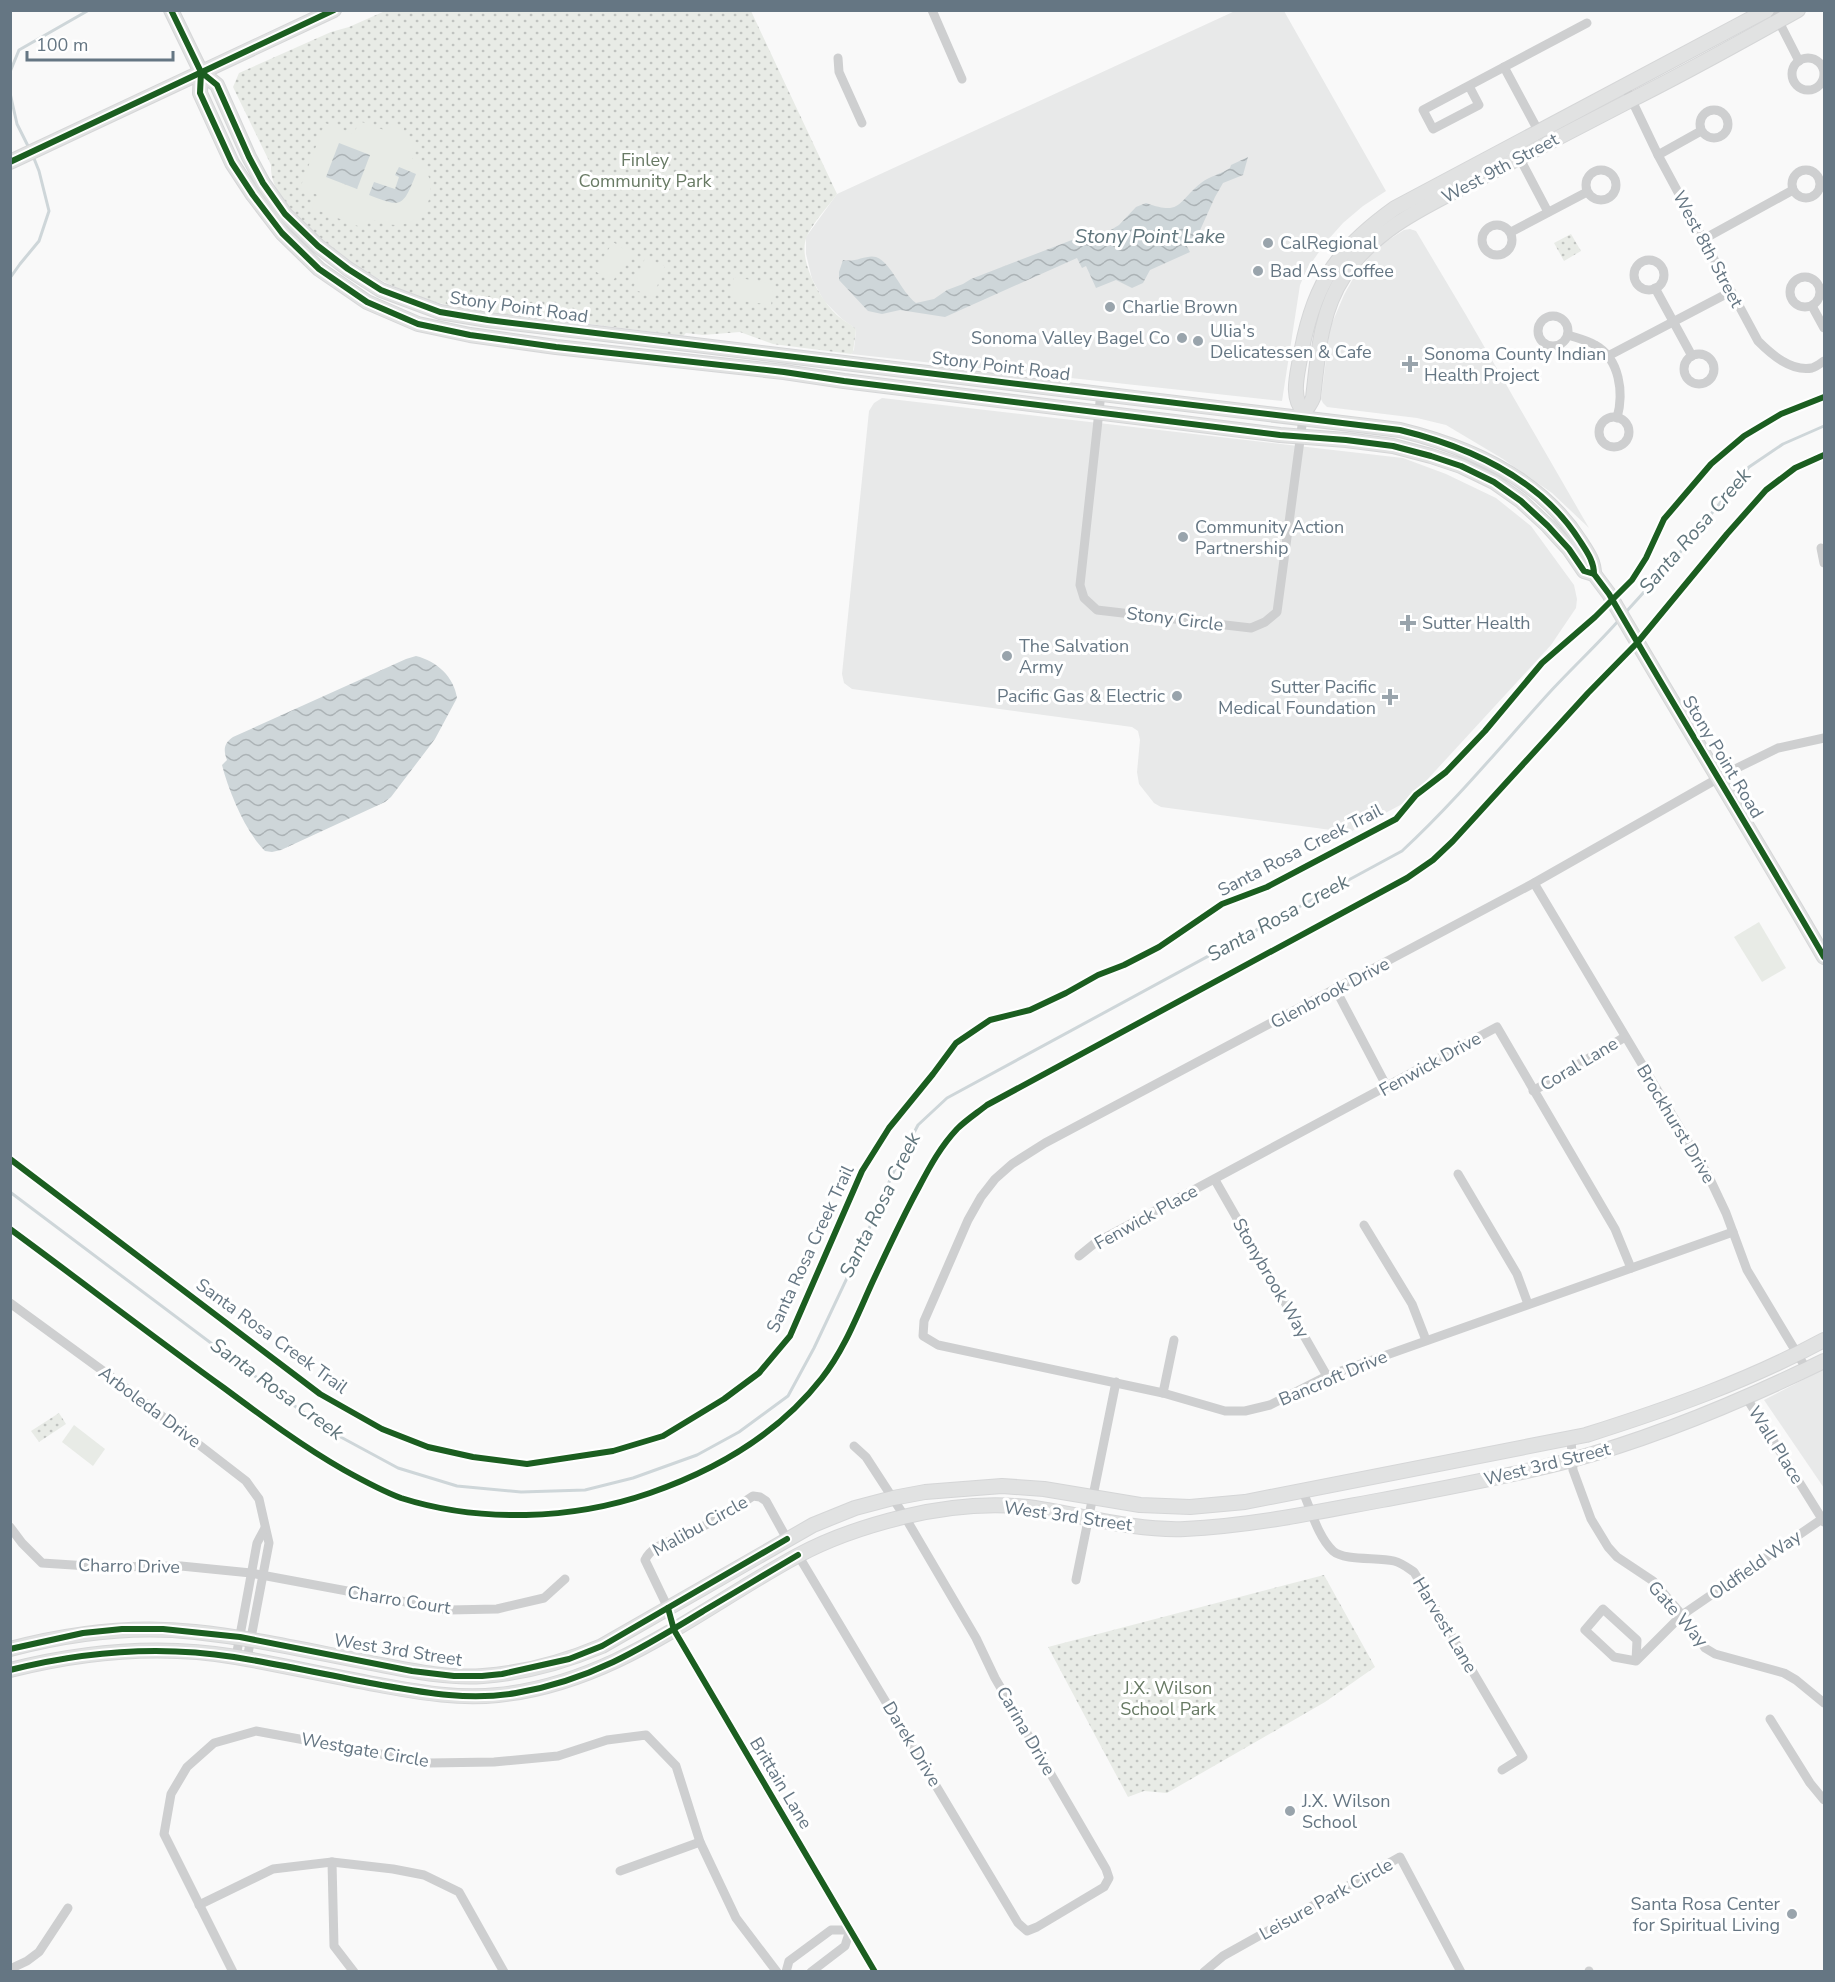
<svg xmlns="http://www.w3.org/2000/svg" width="1835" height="1982" viewBox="0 0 1835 1982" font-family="'Nunito Sans',sans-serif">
  <defs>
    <pattern id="park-dots" width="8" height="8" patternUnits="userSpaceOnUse" patternTransform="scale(1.5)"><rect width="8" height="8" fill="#e8ebe6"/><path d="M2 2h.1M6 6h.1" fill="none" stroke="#c0c3c0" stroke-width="1.8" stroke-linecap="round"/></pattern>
    <pattern id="water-waves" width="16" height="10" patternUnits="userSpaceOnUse" patternTransform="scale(1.5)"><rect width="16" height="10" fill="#ced6d9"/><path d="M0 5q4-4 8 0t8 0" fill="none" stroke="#abb2b5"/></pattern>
  </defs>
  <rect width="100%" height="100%" fill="#f9f9f9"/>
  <g fill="#e8e9e9">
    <path d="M1235 11H1284L1386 191 1363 206 1343 223 1326 242 1307 269 1300 285 1282 401 851 354 854 350 856 329 842 319 824 301 812 279 806 254V237L837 194Z"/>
    <path d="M1410 229 1416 231 1466 315 1589 528 1552 493 1503 459 1446 425 1417 418 1327 407 1323 403 1321 399 1330 328 1344 295 1355 275 1370 256 1382 244 1404 230Z"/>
    <path d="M882 398 1403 458 1446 474 1496 498 1531 526 1574 585 1577 599 1576 608 1551 645 1426 781 1404 803 1352 831 1346 832 1161 807 1154 803 1139 784 1137 772 1140 740 1138 731 1132 727 852 689 844 683 842 674 869 411 874 403Z"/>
    <path d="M1824 1369V1488L1764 1400Z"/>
  </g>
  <g fill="url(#park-dots)">
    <path d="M385 11H751L837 194C828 207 814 221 807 236 797 258 819 297 834 312 840 319 849 323 856 329L853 352 851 354 773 344 740 332 703 335 686 333 683 336C638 330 593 324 548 319 519 315 490 313 462 308 401 297 343 265 301 219 286 204 270 188 271 165L233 87 239 73 331 32 349 27Z"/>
    <path d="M1571 234 1581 251 1564 261 1554 243Z"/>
    <path d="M59 1413 66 1424 39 1442 31 1431Z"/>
    <path d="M1324 1575 1375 1667 1325 1702 1167 1793 1144 1791 1128 1797 1048 1647Z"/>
  </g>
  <g fill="#e8ebe6">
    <path d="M359 121 384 130 387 126 390 127 391 124 404 128 403 132 407 133 405 138 418 143 412 158C417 162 422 166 426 171 438 191 426 219 404 224 391 227 380 222 367 218L363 228 312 208 318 195 300 188 325 123 354 134Z"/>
    <path d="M613 242 632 254 612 282 595 271Z"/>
    <path d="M645 258 665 266 653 297 633 289Z"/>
    <path d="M734 277 774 284 771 305 731 299Z"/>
    <path d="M1759 922 1786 968 1762 982 1734 937Z"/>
    <path d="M74 1425 105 1449 93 1466 62 1442Z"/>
  </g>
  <g fill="url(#water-waves)">
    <path d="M339 143 370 155 357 189 326 177Z"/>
    <path d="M1248 157 1243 175 1223 183 1215 197 1197 237 1185 243 1190 252 1150 270 1143 283 1132 288 1116 280 1096 288 1086 266 1082 268 1077 258 945 317 900 310 882 314 868 311 839 280V272L843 260C855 263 867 254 876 257 891 262 901 292 916 303L934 299 947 290 963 284 971 279 1077 238 1104 234 1119 225 1136 207 1146 203C1182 216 1177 202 1201 183 1210 176 1221 174 1230 168L1231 165Z"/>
    <path d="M399 167 416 174C403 207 402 208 369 195L374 182 395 189 399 177 395 175Z"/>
    <path d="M416 656C437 661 454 677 457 698L435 739 391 797 385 802 281 850 272 852 265 851C245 831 229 792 222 765L227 760C223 750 224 743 233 737L406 659Z"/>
  </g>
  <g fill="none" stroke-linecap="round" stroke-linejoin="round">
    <g stroke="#ced6d9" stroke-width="3">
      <path d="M10 72 19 50 89 10"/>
      <path d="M10 93 17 124 29 148"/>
      <path d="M10 278 20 264 39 241 49 211 39 171 33 156"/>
      <path d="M1625 613 1683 549 1749 467 1783 444 1824 426"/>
      <path d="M10 1192 324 1428 398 1468 457 1486 521 1492 585 1490 633 1478 697 1455 739 1432 788 1396 814 1348 855 1261 893 1173 918 1125 947 1098 1402 851C1455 802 1501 746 1549 693 1572 668 1597 645 1619 620"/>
    </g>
    <g stroke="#d5d6d7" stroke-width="16">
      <g id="secondary">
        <path d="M171 10 201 72 217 85 249 157 263 183 285 214 318 246 348 269 381 290 440 312 488 320 1400 430C1470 447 1540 478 1580 541 1587 552 1594 561 1594 574L1584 571 1569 549 1548 526 1521 501 1494 482 1461 466 1431 456 1393 446 1346 440 1280 435 844 381 784 372 556 347 470 335 418 324 367 302 319 269 282 233 253 195 232 163 200 93 201 72"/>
        <path d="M10 162 334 10"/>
        <path d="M1304 412C1292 399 1296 380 1299 364 1312 288 1332 253 1395 208L1767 10"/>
        <path d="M1303 418C1304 410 1310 406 1313 398 1318 356 1320 312 1344 276 1377 224 1440 200 1492 172 1536 149 1581 126 1625 103 1684 74 1741 42 1798 10"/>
        <path d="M1594 574 1609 594C1680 716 1754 836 1824 957"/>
        <path d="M10 1649C71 1633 133 1625 195 1632 253 1638 309 1651 366 1662 404 1669 445 1679 483 1676 525 1673 564 1662 602 1646L813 1525 855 1508 893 1498 925 1492 1002 1486 1044 1489 1140 1505 1190 1507 1245 1502 1586 1435C1668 1409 1748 1381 1824 1340"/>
        <path d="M10 1670C85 1651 160 1644 236 1657 286 1666 335 1677 385 1686 423 1693 460 1699 498 1695 614 1683 698 1610 797 1556 830 1538 866 1526 903 1517 945 1507 992 1502 1035 1508 1085 1516 1135 1531 1185 1529 1252 1526 1317 1512 1382 1500 1444 1488 1507 1477 1568 1461 1657 1437 1742 1401 1824 1361"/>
      </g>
    </g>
    <g stroke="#cecfd0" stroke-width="9">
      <path d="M932 10 962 79"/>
      <path d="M1773 10 1799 61"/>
      <path d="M838 58 839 72 862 123"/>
      <circle cx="1808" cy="74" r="16"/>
      <path d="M1504 67 1541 136"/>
      <path d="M1469 86 1479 105 1433 129 1423 110 1587 23"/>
      <path d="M1625 86 1658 155 1758 341C1771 354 1791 372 1812 368 1816 367 1821 363 1824 361"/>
      <circle cx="1714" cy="124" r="14"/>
      <path d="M1517 153 1548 212"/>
      <path d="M1658 155 1701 131"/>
      <circle cx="1806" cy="184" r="14"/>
      <circle cx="1601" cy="185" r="15"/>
      <circle cx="1497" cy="240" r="15"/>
      <path d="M1511 232 1587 192"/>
      <path d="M1702 240 1793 190"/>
      <circle cx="1649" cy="275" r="15"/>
      <circle cx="1805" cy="292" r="15"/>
      <path d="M1655 288 1692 356"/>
      <path d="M1812 306 1824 328"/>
      <circle cx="1553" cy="331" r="15"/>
      <path d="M1568 335C1577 338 1587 340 1595 345 1620 359 1624 393 1617 418"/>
      <circle cx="1699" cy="369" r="15"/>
      <path d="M1608 356 1730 292"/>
      <path d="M1101 393 1080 585 1084 598 1097 610 1251 628 1265 622 1277 612 1303 418"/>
      <circle cx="1614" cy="432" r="15"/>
      <path d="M1821 548 1824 563"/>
      <path d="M1534 883 1708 1175 1726 1213 1747 1270 1807 1370"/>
      <path d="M1336 990 1387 1087"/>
      <path d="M1533 1091 1625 1037"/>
      <path d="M1458 1174 1517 1274 1528 1304"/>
      <path d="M1215 1180 1327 1376"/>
      <path d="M1364 1225 1412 1304 1426 1340"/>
      <path d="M1733 1232 1378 1358 1327 1376 1270 1405 1245 1411H1225L1163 1393 938 1345 923 1336 924 1321 968 1220 981 1197 995 1179 1012 1164 1045 1143 1534 883 1731 771 1778 748 1824 738"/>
      <path d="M1079 1256 1095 1243 1497 1027 1615 1229 1631 1268"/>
      <path d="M10 1303 114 1379 246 1481 259 1499 269 1543 247 1659"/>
      <path d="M1163 1393 1174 1340"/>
      <path d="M1746 1397 1824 1522"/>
      <path d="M1571 1439 1573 1470 1591 1519 1608 1547 1617 1557 1653 1581 1682 1615 1705 1648 1715 1654 1784 1673 1796 1680 1824 1703"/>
      <path d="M1303 1492C1311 1510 1318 1537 1333 1551 1344 1561 1378 1557 1394 1561 1402 1563 1408 1568 1414 1572L1523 1757 1502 1770"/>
      <path d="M10 1527 22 1543 42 1563 104 1567 181 1566 251 1573 449 1610 497 1609 544 1598 565 1579"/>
      <path d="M787 1539 766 1501 760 1497 753 1496C734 1509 713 1522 692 1532 677 1540 653 1543 645 1560L668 1608 674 1630 875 1972"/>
      <path d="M798 1555 1018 1923 1027 1931 1037 1927 1104 1887 1109 1878 1106 1869 995 1678 976 1638 905 1517 866 1457 854 1446"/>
      <path d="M1076 1580 1116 1382"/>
      <path d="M236 1657 257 1543 265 1528"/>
      <path d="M1636 1661 1637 1640 1603 1609 1585 1630 1614 1657 1636 1661 1682 1615 1822 1519"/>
      <path d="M1770 1719 1810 1783 1824 1800"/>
      <path d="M332 1862 334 1946 354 1972"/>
      <path d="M620 1871 700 1842"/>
      <path d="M199 1905 273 1869 332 1862 393 1869 424 1875 459 1892 504 1972"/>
      <path d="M10 1969 27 1961 39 1952 68 1908"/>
      <path d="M1589 1971V1972"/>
      <path d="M233 1972 164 1834 171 1794 187 1767 214 1743 256 1731 429 1763 494 1762 558 1756 607 1740 646 1735 676 1766 700 1842 736 1918 777 1972"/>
      <path d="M786 1972 789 1961 831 1930H850L845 1946 811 1972"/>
      <path d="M1204 1972 1223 1956 1400 1857 1461 1972"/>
    </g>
    <use href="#secondary" stroke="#e1e2e2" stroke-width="14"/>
    <g stroke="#fff" stroke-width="10">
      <g id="cycleway">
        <path d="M171 10 201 72 217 85 249 157 263 183 285 214 318 246 348 269 381 290 440 312 488 320 1400 430C1470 447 1540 478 1580 541 1587 552 1594 561 1594 574L1584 571 1569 549 1548 526 1521 501 1494 482 1461 466 1431 456 1393 446 1346 440 1280 435 844 381 784 372 556 347 470 335 418 324 367 302 319 269 282 233 253 195 232 163 200 93 201 72"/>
        <path d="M10 162 334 10"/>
        <path d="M1594 574 1609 594C1680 716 1754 836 1824 957"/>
        <path d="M10 1159 320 1394 382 1429 428 1447 473 1457 527 1464 613 1451 663 1436 724 1399 759 1373 790 1336 862 1171 889 1128 933 1074 956 1043 990 1020 1030 1010 1066 993 1098 975 1124 965 1159 947 1222 904 1267 887 1396 819 1416 795 1446 772 1485 731 1542 663 1595 617 1632 580 1646 558 1664 519 1711 464 1744 436 1781 414 1824 397"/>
        <path d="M10 1229C82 1282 152 1336 224 1388 263 1417 302 1446 344 1470 362 1480 382 1491 401 1498 480 1523 572 1520 650 1493 716 1470 779 1433 822 1378 844 1350 857 1316 872 1283 887 1251 902 1218 919 1187 930 1166 941 1146 957 1129 966 1120 977 1113 987 1105L1407 878 1433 860 1453 841 1588 693 1637 643 1727 534 1766 490 1795 468 1824 455"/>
        <path d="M668 1608 674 1630 875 1972"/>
        <path d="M10 1649 83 1633 122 1629H163L240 1637 412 1671 454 1676H482L502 1674 569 1659 602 1646 787 1539"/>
        <path d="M10 1670C85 1651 158 1645 234 1657 284 1665 332 1676 381 1685 426 1693 470 1701 516 1693 591 1680 641 1649 705 1610 736 1592 767 1573 798 1555"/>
      </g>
    </g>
    <use href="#cycleway" stroke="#1b5e20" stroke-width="6"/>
  </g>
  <g fill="#99a4ac" stroke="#fff" stroke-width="2">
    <circle cx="1268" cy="243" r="6"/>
    <circle cx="1258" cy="271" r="6"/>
    <circle cx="1110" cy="307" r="6"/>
    <circle cx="1182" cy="338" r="6"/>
    <circle cx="1198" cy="341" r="6"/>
    <path d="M1407 355h6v6h6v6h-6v6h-6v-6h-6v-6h6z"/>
    <circle cx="1183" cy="537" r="6"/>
    <path d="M1405 614h6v6h6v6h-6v6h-6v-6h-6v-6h6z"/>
    <circle cx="1007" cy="656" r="6"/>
    <circle cx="1177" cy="696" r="6"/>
    <path d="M1387 688h6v6h6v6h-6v6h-6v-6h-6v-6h6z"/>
    <circle cx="1290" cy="1811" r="6"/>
    <circle cx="1792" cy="1914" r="6"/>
  </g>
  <g text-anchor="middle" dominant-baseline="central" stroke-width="6" stroke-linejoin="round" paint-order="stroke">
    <g font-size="18" fill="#687a64" stroke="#fff">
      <text x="645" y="160">Finley<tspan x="645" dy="21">Community Park</tspan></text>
      <text x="1168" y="1688">J.X. Wilson<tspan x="1168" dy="21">School Park</tspan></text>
    </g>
    <g font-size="18" fill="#657683" stroke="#fff">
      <text transform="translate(1500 168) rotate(-28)">West 9th Street</text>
      <text transform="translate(1708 249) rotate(62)">West 8th Street</text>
      <text transform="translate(519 307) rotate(8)">Stony Point Road</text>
      <text transform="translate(1001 366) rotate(7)">Stony Point Road</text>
      <text transform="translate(1175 619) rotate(7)">Stony Circle</text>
      <text transform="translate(1723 757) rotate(59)">Stony Point Road</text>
      <text transform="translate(1300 850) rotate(-27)">Santa Rosa Creek Trail</text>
      <text transform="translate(1330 993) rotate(-28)">Glenbrook Drive</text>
      <text transform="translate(1430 1064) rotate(-29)">Fenwick Drive</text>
      <text transform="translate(1579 1064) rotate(-31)">Coral Lane</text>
      <text transform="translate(1676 1124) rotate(59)">Brockhurst Drive</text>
      <text transform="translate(1146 1217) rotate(-29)">Fenwick Place</text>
      <text transform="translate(810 1249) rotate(-65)">Santa Rosa Creek Trail</text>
      <text transform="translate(1271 1278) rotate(60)">Stonybrook Way</text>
      <text transform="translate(272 1336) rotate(36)">Santa Rosa Creek Trail</text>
      <text transform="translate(1333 1378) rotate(-23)">Bancroft Drive</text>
      <text transform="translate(150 1407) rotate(37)">Arboleda Drive</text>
      <text transform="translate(1776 1445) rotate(58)">Wall Place</text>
      <text transform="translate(1547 1464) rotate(-14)">West 3rd Street</text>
      <text transform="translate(1068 1516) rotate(8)">West 3rd Street</text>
      <text transform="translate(700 1526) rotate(-29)">Malibu Circle</text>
      <text transform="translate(1755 1565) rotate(-35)">Oldfield Way</text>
      <text transform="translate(129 1566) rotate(1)">Charro Drive</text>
      <text transform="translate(399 1600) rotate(9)">Charro Court</text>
      <text transform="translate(1678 1614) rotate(49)">Gate Way</text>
      <text transform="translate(1445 1625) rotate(59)">Harvest Lane</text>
      <text transform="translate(398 1650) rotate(9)">West 3rd Street</text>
      <text transform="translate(1026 1731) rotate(60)">Carina Drive</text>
      <text transform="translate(912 1744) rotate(59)">Darek Drive</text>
      <text transform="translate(365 1750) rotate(10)">Westgate Circle</text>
      <text transform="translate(781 1783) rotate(59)">Brittain Lane</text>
      <text transform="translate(1326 1899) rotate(-29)">Leisure Park Circle</text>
    </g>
    <g font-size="18" fill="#657683" stroke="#fff" text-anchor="start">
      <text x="1280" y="243">CalRegional</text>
      <text x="1270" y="271">Bad Ass Coffee</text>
      <text x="1122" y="307">Charlie Brown</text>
      <text x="1210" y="331">Ulia's<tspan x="1210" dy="21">Delicatessen &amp; Cafe</tspan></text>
      <text x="1170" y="338" text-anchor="end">Sonoma Valley Bagel Co</text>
      <text x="1424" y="354">Sonoma County Indian<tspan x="1424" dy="21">Health Project</tspan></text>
      <text x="1195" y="527">Community Action<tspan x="1195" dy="21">Partnership</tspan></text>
      <text x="1422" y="623">Sutter Health</text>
      <text x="1019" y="646">The Salvation<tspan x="1019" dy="21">Army</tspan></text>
      <text x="1376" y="687" text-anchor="end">Sutter Pacific<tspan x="1376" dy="21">Medical Foundation</tspan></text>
      <text x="1165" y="696" text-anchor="end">Pacific Gas &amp; Electric</text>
      <text x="1302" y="1801">J.X. Wilson<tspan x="1302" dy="21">School</tspan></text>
      <text x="1780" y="1904" text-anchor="end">Santa Rosa Center<tspan x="1780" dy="21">for Spiritual Living</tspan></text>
    </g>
    <g font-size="20" font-style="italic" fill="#60757c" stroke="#fff">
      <text x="1150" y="236">Stony Point Lake</text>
      <text transform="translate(1695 531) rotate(-49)">Santa Rosa Creek</text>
      <text transform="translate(1278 918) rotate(-29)">Santa Rosa Creek</text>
      <text transform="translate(880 1205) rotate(-64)">Santa Rosa Creek</text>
      <text transform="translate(277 1389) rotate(36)">Santa Rosa Creek</text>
    </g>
  </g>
  <rect width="1835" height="1982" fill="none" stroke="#657683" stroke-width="24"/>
  <path d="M27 51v9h146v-9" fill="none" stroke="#657683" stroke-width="3"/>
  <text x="36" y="51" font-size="18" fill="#657683" stroke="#ffffff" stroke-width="4.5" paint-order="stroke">100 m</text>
</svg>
